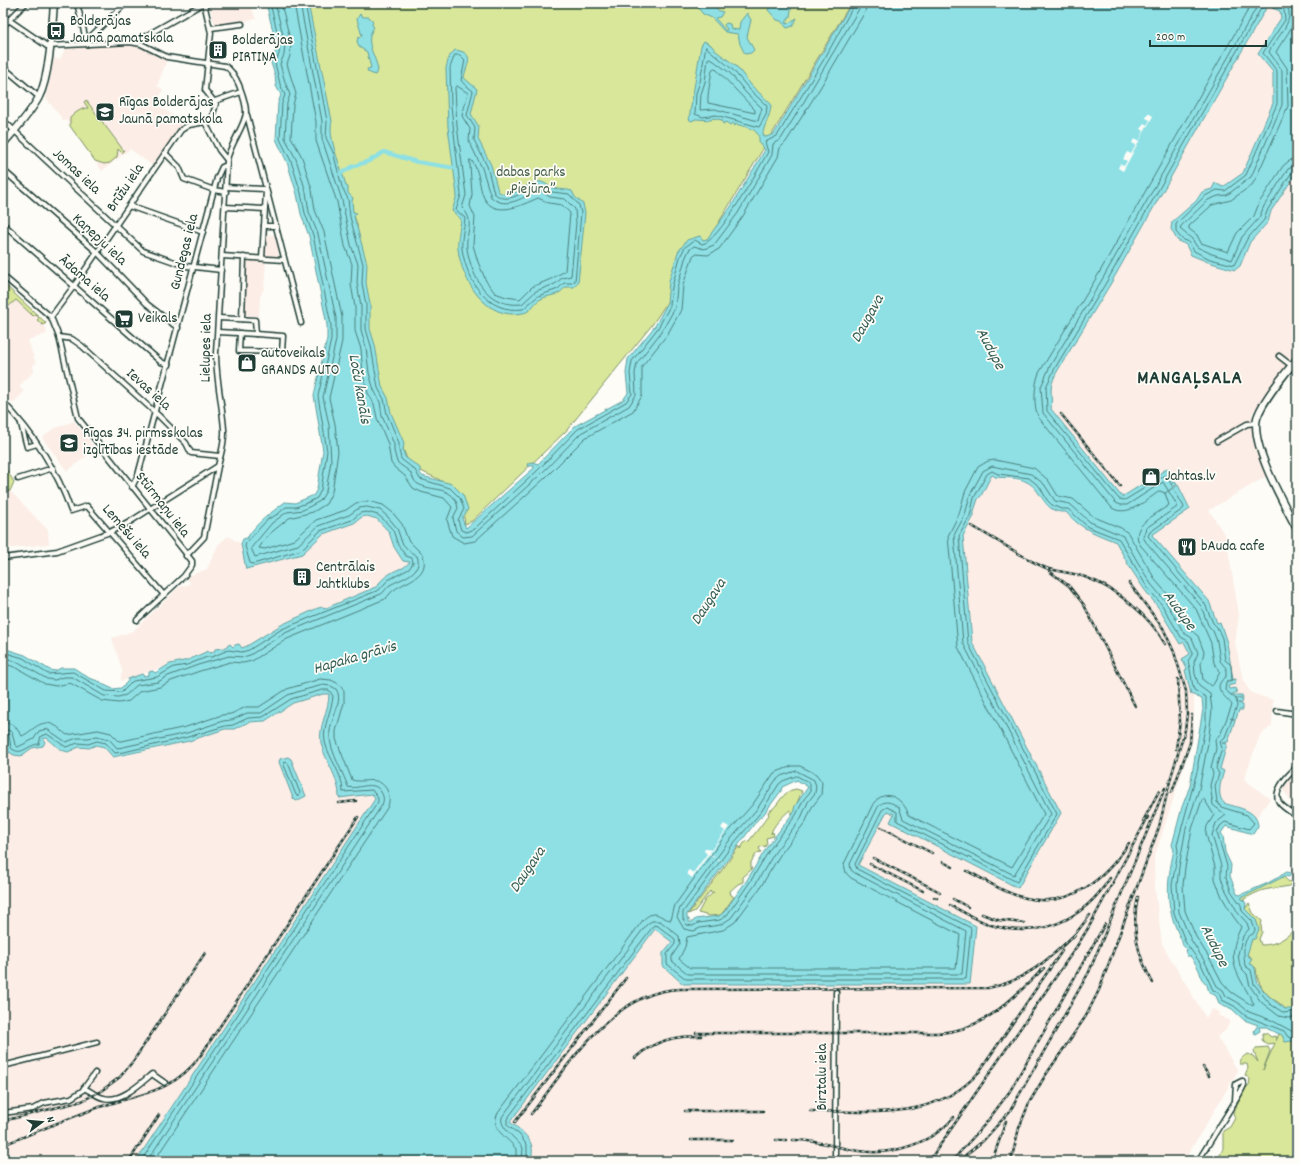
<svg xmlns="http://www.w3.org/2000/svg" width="1300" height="1164" viewBox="0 0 1300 1164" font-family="Dekko,sans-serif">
  <rect width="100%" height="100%" fill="#fdfcf7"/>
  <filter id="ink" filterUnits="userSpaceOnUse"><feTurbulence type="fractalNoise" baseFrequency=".025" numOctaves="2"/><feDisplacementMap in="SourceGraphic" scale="8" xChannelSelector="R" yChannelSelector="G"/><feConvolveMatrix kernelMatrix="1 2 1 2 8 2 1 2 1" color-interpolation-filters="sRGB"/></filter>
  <g filter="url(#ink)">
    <g fill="#fcede6">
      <path d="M209 3H260L251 7 256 19 215 26Z"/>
      <path d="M1269 3H1275L1273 8 1280 11 1281 18 1258 54 1273 72V103L1243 173 1222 187 1202 192 1190 205 1176 238 1197 257 1208 262 1227 269 1240 266 1250 242 1268 222 1271 211 1297 172V356L1252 413 1267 476 1209 510 1226 537 1239 615 1235 643 1243 680 1251 693 1273 700 1272 726 1260 735 1244 779 1270 799 1256 818 1249 811 1224 803 1220 797 1219 786 1224 771 1220 769 1227 744H1222V742L1230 735 1235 721 1229 718 1239 714V710H1242L1243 706 1238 704 1237 699 1242 695H1231L1236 688 1229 689 1228 686 1235 684V679L1226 681 1233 679 1225 636 1219 622 1217 623 1209 601 1152 535 1190 509 1179 491 1164 495 1176 485H1172L1168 468 1122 497 1051 409 1052 398 1050 392 1052 381 1058 370 1111 283Z"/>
      <path d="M130 43 137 45 162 59 167 60 157 86 163 89 157 105 183 122 153 166 130 149 102 171 66 120 64 121 46 98 54 58 60 60 65 49Z"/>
      <path d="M265 235H277L279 258 263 257Z"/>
      <path d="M245 259 266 260 264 288 260 297 259 316 243 315Z"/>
      <path d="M3 283 47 323 45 326 47 334 28 340 36 364 33 365 34 371 19 386 24 392 13 403 3 393Z"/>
      <path d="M74 421 96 449 67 471 42 438 53 429Z"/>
      <path d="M993 474 999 478 1027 482 1037 490 1044 503 1049 508 1061 513 1066 512 1073 521 1116 542 1144 589 1158 607 1180 644 1184 642 1190 654 1187 669 1191 693 1194 694V735L1154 859 1155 890 1162 944 1206 1018 1212 1009 1219 1012 1218 1015 1230 1021 1226 1030 1217 1037 1238 1071 1184 1161H531V1154L523 1133 510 1122 655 929 672 942 663 953 678 978 683 984H970L976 926 858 865 887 811 894 814 891 822 1061 814 972 642 963 536 974 516V511L978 499 991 476Z"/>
      <path d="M10 491 48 530 49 544 3 549V492Z"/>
      <path d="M362 517H372L382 523 389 532 394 547 403 560H409L407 566 386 576 378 586 324 609 310 612 281 625 247 646 242 648 239 644 232 646 230 644 224 648 215 649 214 652 176 663 175 662 170 665 121 681V674L123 673 112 638 133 631 179 587 190 584 187 577 207 569 218 545 228 536 241 544 246 569H248L302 554 323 534 354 523Z"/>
      <path d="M323 694H329L321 742 339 789V798L372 794 375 800 136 1161H3V736L5 737 6 745 26 753 32 748H39L43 739 47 738 51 743 68 752 79 747 89 748 96 745 104 747 113 757 125 756 189 741 226 729H234L249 722 260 723 270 719 293 703Z"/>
      <path d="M1297 771V808L1296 809 1283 790 1293 773Z"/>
    </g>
    <g fill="#d9e79a" stroke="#7c9267">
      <path d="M306 3H851L704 247 652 325 566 431 472 521 465 524 460 493 438 479 410 466 378 388 370 348 357 225 327 128Z"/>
      <path d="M86 100 124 151 122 153 118 149 117 157 110 163 104 164 95 161 70 126V118C75 113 81 108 88 108L84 102Z"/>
      <path d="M3 283 46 323 43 325 37 320 39 318 36 314 33 316 16 300 3 311Z"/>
      <path d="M3 464 14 482 10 491 3 492Z"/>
      <path d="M796 789 802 791 793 813H791L790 810C784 815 772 826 771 834L773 832 774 836 766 838 767 843 765 847 763 846 759 848 761 852 757 853 751 862V868L752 869 743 877V882L738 884 730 891 731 895 734 897 721 915 710 916 698 913 705 900 714 892 711 893 710 891 695 911 688 914 725 866 739 846 740 849 745 842 749 841 769 815 768 812C780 806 781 791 796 789Z"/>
      <path d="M1284 876C1287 883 1291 882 1297 882 1289 888 1279 887 1269 889 1260 890 1252 895 1244 899V902L1241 900V897Z"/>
      <path d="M1249 903 1253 913 1262 921 1261 926 1262 932 1259 939 1261 945C1277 945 1286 938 1297 927V1161H1217L1223 1149V1131L1230 1127 1235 1118 1233 1113 1246 1088 1249 1085 1250 1079 1245 1075 1248 1068 1247 1064H1240C1240 1059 1243 1056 1248 1054L1253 1056 1258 1062 1254 1052 1256 1048 1268 1047 1270 1051 1263 1070 1275 1043 1267 1044 1262 1040 1263 1033H1266L1271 1037 1275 1036 1276 1041 1289 1010C1284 1009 1283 1006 1279 1003 1265 995 1257 984 1256 968L1249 964 1251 957 1247 955 1249 946 1258 927 1256 920 1245 909Z"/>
    </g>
    <g fill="#8ee0e5" stroke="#629f9e" fill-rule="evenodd">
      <path d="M266 3H308L332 121C327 138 342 168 346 186L348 187V193L353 198 352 201 353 212 357 213 354 216 367 264 366 283 370 304V329L375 345 382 387 388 398 391 413 404 443 403 450 405 457 420 468V473L422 476 452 484 463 495 468 509 462 519 466 528 534 468V466H528L529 463 533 462 538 464 575 426 623 400 628 393 626 373 628 359 655 326 667 304 669 281 678 252 687 240 700 236 703 240 707 239 730 208 765 150 761 144H759C761 128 748 128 736 124L735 126 733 123 730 125 726 122 723 124 722 120 713 118 711 120 696 119 691 121 689 119 701 46 704 41 711 45 716 51 736 66 752 86 771 104C771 117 762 128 763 135L766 137 774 134 852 3H1269L1111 283 1058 370C1047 390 1053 390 1051 409L1122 497 1168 468 1174 481 1172 484 1175 482 1177 484 1164 494 1178 485 1190 509 1152 535 1209 601 1217 623 1220 622 1227 643 1233 679 1226 681 1236 679 1235 684 1228 686 1229 689 1236 688 1237 692 1231 695H1242L1243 698H1237L1243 700 1242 703H1238L1243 705V710H1239L1236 719 1230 718 1235 720 1228 742 1222 743 1227 744 1220 769 1224 771C1221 781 1216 795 1224 803 1237 808 1257 809 1258 826L1253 834 1226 826 1221 833 1223 836 1225 852 1231 865 1230 876 1237 894 1240 895 1268 883 1287 872 1291 873 1289 877 1285 876 1241 898 1246 903 1245 909 1256 920 1259 929 1255 939H1252L1247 955 1252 959 1249 964 1253 965C1257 970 1255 978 1258 983 1266 996 1274 1000 1285 1009H1297V1043L1292 1041 1285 1042 1282 1035 1270 1030 1267 1027H1259L1260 1031 1255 1034 1254 1031 1258 1025 1244 1020 1232 1009 1219 1003 1216 996 1209 992 1207 985 1201 978C1201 971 1194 961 1190 956H1187L1185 950 1187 949C1181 945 1183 944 1181 939 1165 907 1166 885 1174 850L1172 845 1182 807 1190 786 1203 709 1202 699 1191 694 1185 670 1187 669 1182 659 1190 654 1184 642 1180 644 1158 607 1144 589 1129 566 1116 542C1097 534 1080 529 1066 512 1043 514 1043 490 1027 482 1018 477 1005 478 995 477L993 475 991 476 981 496 978 499 974 511V516L963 536 972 642 1061 813 1018 888 890 822 894 814 887 811 858 865 976 926 970 984H683L663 966V953L672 942 655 929 510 1122C518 1128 531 1137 532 1148 533 1153 531 1156 531 1161H136L375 799 372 794 339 798C340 778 325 762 321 743 318 726 329 711 329 694H323L293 703 265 721 249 722 234 729H225L189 741 113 757 104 747 96 745 89 748 79 747 68 752 61 750 47 738 43 739 45 742 43 746 32 748 21 756 14 755 7 751 5 738 3 736V648L25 655 50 670 55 671 61 668H74L89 678 101 682 102 684 113 689 121 688 128 681V679L142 674 144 676 149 675V672L153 671 155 673 170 664 188 660 208 651 209 653 214 652 215 649 224 648 230 644 233 647 235 645 239 644 242 648 247 646 281 625 318 608 324 607V609L378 586C379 579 396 569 403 568L410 562 403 561 394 547 389 532 377 519 367 516 362 517 354 523 323 534 302 554 246 569 241 544 243 539 247 538C257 522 271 513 285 502L295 503 307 498 314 495 317 489 323 451 314 395 327 339V325L309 236 301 214 297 194 287 162 276 139 278 103 281 95 276 86 275 75 271 63 275 53 276 43ZM797 780 808 787 795 806 793 813 767 847 747 880 724 912 719 916 695 919 693 922H689V919H687V914L758 819 763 815 781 791 782 787Z"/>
      <path d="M694 3H716L717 10 723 12 720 17 715 18 726 31 727 29 724 25 726 23 730 24 731 29 739 30 740 22 747 13 751 20 747 37 754 50 751 53 745 54 740 44 738 34 725 32 712 18 703 14Z"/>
      <path d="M769 3H792L790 17 785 23 787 24 797 18 793 26 787 28 781 21 777 20 768 10 770 6Z"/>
      <path d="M1275 3H1297V172L1271 211 1268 222 1250 242 1240 266 1235 270 1208 262 1191 255 1186 245 1177 240 1171 229 1172 222 1196 201 1202 192 1212 189 1215 183 1223 187 1243 173 1273 103V72L1258 54 1281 18 1280 11 1272 8Z"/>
      <path d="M360 14 363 17H369L373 21 372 25 374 27C363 43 376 55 378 70L375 75 368 72 367 69 371 68 367 52 359 47 357 41 358 38 362 36 357 19Z"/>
      <path d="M455 50C478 53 465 66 464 78L477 89 471 114 479 127 478 139 491 165 498 191C511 201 523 185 536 182 543 180 547 186 553 188 559 190 566 189 572 191L575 197 583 204 585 213 578 283 574 287H566C564 288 562 291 559 293 553 296 545 296 539 300 533 304 531 312 523 313 486 321 462 281 458 249 457 239 460 229 461 219L452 211 457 195 448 127 446 68 449 57Z"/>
      <path d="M288 757 291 759 306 796 296 801 293 798 279 762 280 759Z"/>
    </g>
    <g fill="#fdfcf7">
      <path d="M1148 113 1153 116 1123 171 1118 168 1120 164 1124 166 1127 161 1123 159 1127 152 1131 154 1136 145 1132 143 1134 139 1139 141 1144 131 1141 129 1144 123 1147 125 1150 120 1146 118Z"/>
      <path d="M724 824 729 827 710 853 726 865 709 854 692 878 687 874V872L689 870 693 873 707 854 704 851 705 848 711 850 725 831 721 828Z"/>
    </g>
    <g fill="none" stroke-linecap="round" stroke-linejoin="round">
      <g stroke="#4b7e7b" stroke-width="1">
        <path d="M294 3 316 122V141L337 202 345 246 352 264 351 284 355 307V331L361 349 363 375 368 393 374 404 377 418 388 444 391 463 395 468 405 476 413 488 421 492 444 498 452 507 447 520 452 536 464 543 475 541 544 479 585 438 633 411 642 396V366L667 335 681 310 683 285 693 256 695 254 708 255 719 249 743 216 778 157 780 148 786 142 820 88 865 12 867 3"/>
        <path d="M300 3 322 121V139L342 200 351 245 358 264 357 283 361 306V330L366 347 369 373 374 390 380 402 382 416 394 444V451L397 462C401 466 406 468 410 472 413 476 413 481 418 484 432 492 454 485 458 508L453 518 456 531 463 537 472 536 540 475 581 433 629 406 636 395 635 373 637 363 662 331 675 308 677 288 685 259 689 250 694 246 704 249 714 245 738 213 772 155 773 144 781 139 802 105 859 9 861 3"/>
        <path d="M305 3 327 121 326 138 333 152 342 187 348 199 350 217 363 264 362 283 366 305V329L371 346 378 388 384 399 387 414 399 443V450L401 459 415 470 420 479 450 488 460 498 464 509 458 520 461 530 466 532 474 529 537 471 578 429 626 402 632 394 630 373 632 361 658 328 670 306 672 287 680 257 685 247 695 240 702 244C718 243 759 168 768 152L765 142 777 136 826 56 855 3"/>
        <path d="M1259 3 1103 278 1050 366 1041 387 1043 413 1116 503 1121 505H1127L1163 482 1177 505V507L1146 528 1143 537 1146 542 1201 606 1208 625 1213 631 1217 641 1220 661 1226 668V677C1210 688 1226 696 1232 705L1221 733 1215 740 1216 749 1211 767 1213 774 1210 785 1213 805 1226 815 1216 823 1212 835 1221 866V877L1224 887 1238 913 1247 923 1249 929 1243 936 1238 954 1240 967 1247 974 1250 986 1261 1002 1279 1016 1288 1018 1297 1017"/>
        <path d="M1264 3 1107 281 1055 368 1046 387 1047 411 1119 499 1125 500 1166 475 1184 507 1183 509 1150 532 1148 536 1205 604 1213 623 1217 627 1222 638 1225 660 1231 665 1232 680 1226 683 1225 690 1236 699 1237 706 1225 737 1220 742 1222 748 1216 768 1219 774 1215 786 1217 802 1221 807 1247 815 1254 823 1249 829 1225 822 1220 826 1217 833 1227 866 1226 877 1231 891 1241 905 1242 911 1252 921 1255 930 1253 934C1241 938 1244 956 1245 966L1251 970 1254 984 1270 1004 1284 1013 1297 1011"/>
        <path d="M1279 3 1284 10 1285 20 1263 53 1277 71V104L1246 175 1225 191 1217 190 1205 196 1176 224V232L1182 239 1189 242 1194 251 1210 259 1234 265 1247 239 1264 220 1268 209 1292 172 1297 170"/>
        <path d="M1284 3C1300 18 1275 38 1269 52L1282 70V105L1251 177 1227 195 1218 196 1208 200 1181 226 1180 229 1192 239 1197 247 1212 254 1232 260 1242 237 1259 218 1264 206 1288 169 1297 165"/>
        <path d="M1293 3C1300 24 1285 35 1276 52L1287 68 1288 106 1256 178 1252 185 1231 200 1212 205 1189 226V229L1197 235 1201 243 1228 252 1237 233 1254 216 1259 203 1283 166 1289 161 1297 159"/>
        <path d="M706 47 733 70 749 89 767 106 766 115 759 127 716 115 703 117 695 114 696 93 700 82Z"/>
        <path d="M455 55H460L465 60 461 80 464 84 473 91 467 115 475 128 474 140 487 166 494 193C511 208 525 186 540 186L552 192 569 194 579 205 581 213 575 281 572 283H564L558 289 538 296 523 309C487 314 467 281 462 249 461 239 464 229 465 218L456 210 461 195 451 106 450 68Z"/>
        <path d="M710 58 730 73 746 93 762 108 758 121 715 109 700 110 701 94 705 82 708 59Z"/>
        <path d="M715 68 755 110V113L708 103C707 95 711 79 712 70Z"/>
        <path d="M457 86 468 93 462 116 470 129 469 141 482 168 491 197C507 211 524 196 539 190L550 197 565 199 575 209 576 223 571 276 562 278 555 284 536 291 522 304C488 308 472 278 467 249 465 232 476 221 462 208L466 195 457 126 455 88Z"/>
        <path d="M470 160 472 161C479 171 479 182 482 193 491 221 522 205 538 198L549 203 562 205 570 213 565 271 551 279 532 287 520 299 506 297 495 293 486 281 478 262 473 245 475 217 470 206 472 195Z"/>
        <path d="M3 652 23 658 48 674 73 672 106 691 122 692 133 681 157 677 174 667 187 665 207 657H212L228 650 242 652 249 650 282 629 379 590 388 580 409 569 413 563 412 558 406 556 398 545 393 530 384 520 378 515 367 512 360 513 352 520 320 531 301 550 253 564 250 563 245 546 246 543 268 519 278 514 286 507H296L309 502 317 498 321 490 327 451 318 396 331 340V325L313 235 305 213 301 193 291 161 280 139 282 103 285 95 280 84 275 63 279 54 280 43 270 3"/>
        <path d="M3 657 20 663 47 679 55 680 63 677H72L104 696 118 697 126 695 137 685 158 682 168 676 198 665 229 656 243 657 250 655 285 633 381 594C385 592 386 587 390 585 400 579 424 573 417 556L409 551 402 543 397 528 388 517 380 510 367 507 359 508 349 515 318 526 298 545 255 557 251 548 272 523 287 512 303 510 320 501 326 491 331 461 329 425 323 397 336 340V318L318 234 309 212 306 192 296 159 285 138 287 103 290 95 285 82 280 64 284 55 285 43 275 3"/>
        <path d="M3 663 17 668 45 684 56 686 70 683 102 701 119 703 129 701 140 691 160 687 171 681 200 671 230 662 243 663 252 661 287 639 385 599C389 596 390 592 394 590 407 580 430 577 423 555L408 540 402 524 392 512 383 505 368 501 356 503 346 510 316 520 294 540 265 549 259 548 267 536 289 518 313 512 326 504 332 492 338 452 335 424 329 398 342 341V317L324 232 315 210 312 190 302 157 291 137 293 105 296 94 287 64 290 56 291 43 281 3"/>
        <path d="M3 722 14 725 22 736C32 732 40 718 54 725 59 727 62 732 67 735L98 730 111 733 119 741H122L186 727 222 715 231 714 246 707H259L287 689 320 679 331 680 339 684 344 691V703L336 731V739L352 780C365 784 378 774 387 790 390 796 390 802 387 808L154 1161"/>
        <path d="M3 728 12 732 15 745 18 747 34 739 39 731 47 729 66 742 77 738H88L97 736 109 739 117 748 123 747 187 733 223 721 232 720 247 713H261L288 695 300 691 323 685 331 686 336 689C344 701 331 718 330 731 328 749 342 769 348 787 359 790 374 779 381 792 384 797 384 800 382 805L147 1161"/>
        <path d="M3 733 9 735 11 748C22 757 26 745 39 744L41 736 47 734 66 747 78 743 88 744 97 741 106 743 115 753 124 752 188 737 225 726 233 725 248 718 263 717 291 699 322 690H329L333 696C332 711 322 726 325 742 329 759 343 774 343 792L372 790 378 798V802L141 1161"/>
        <path d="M285 762 288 763 300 793 299 796 296 795 284 765Z"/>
        <path d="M797 771 814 780 816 786 815 793 808 802 801 818 775 852 755 885 731 918 720 925 700 928 694 931 684 929 677 917 680 908 729 841 757 809 775 781 781 776Z"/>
        <path d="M797 776 810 783V792L804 799 796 815 770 849 750 882 727 915 720 920 698 923 693 926 687 925 683 919V912L733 844 761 812 779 784 783 781Z"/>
        <path d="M1204 799 1214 815 1207 826 1206 834 1215 867V879L1222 897 1233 916 1241 927C1224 962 1238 974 1254 1004L1253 1006 1231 992 1222 982 1210 959 1196 937 1185 911 1183 885 1185 868 1192 829 1202 800Z"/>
        <path d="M516 1161V1149C508 1137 489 1130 498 1113L643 920C656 907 660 919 671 920L675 905 724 837 753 804 774 773 792 766H800L816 774 822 782 821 795 812 807 806 821 780 855 760 888 735 922 723 930 687 937 685 947 679 959 690 968H956L960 935 851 878 846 873 844 864 873 804C886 786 904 800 909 815L1012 867 1044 814 958 647 948 536 959 514 965 492 978 467 988 461 995 460 1034 468 1048 480 1058 496 1073 499 1094 517 1121 528 1128 533 1156 581 1171 598 1188 628 1198 636 1204 652 1201 664 1203 680 1211 686 1213 685 1220 672 1214 663 1211 643 1196 609 1141 546C1127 526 1156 515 1169 505L1165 493 1160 491C1147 499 1128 518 1112 508L1039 418C1033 408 1034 385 1039 373L1098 275 1252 3"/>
        <path d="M522 1161 523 1148C517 1139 499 1128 502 1117L647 924 652 921H660L679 936 680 944 672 956V961L688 974H962L966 931 855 873 851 870 850 864 878 807C884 799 891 802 899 807L903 819 1014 875 1051 814 963 643 954 535 965 515 970 495 983 471 992 466 1031 474 1044 484 1055 501 1070 504 1090 522 1123 536 1137 561 1151 584 1166 602 1184 633 1192 638 1198 653 1194 662 1195 674 1199 686 1210 694 1212 710 1208 743 1199 789 1186 828 1179 867 1177 885 1179 912 1191 940 1205 962 1217 986 1223 990 1226 996 1237 1002 1249 1012 1271 1020 1297 1034"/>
        <path d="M527 1161V1146L520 1135 507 1125V1119L654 925 658 926 675 939V944L667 954V964L686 979H966L971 928 857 869 855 864 882 810 887 807 897 812V821L1017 882 1057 814 968 643 959 536 970 516 974 498 987 474 992 471 998 474 1029 478 1040 487 1047 500 1052 505 1061 509H1068L1088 527 1119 539 1147 587 1162 605 1181 637 1188 641 1193 653 1188 661C1191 670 1191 680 1194 690L1206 697V723L1198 763V768L1177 845 1178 851 1172 885 1174 913 1186 943 1201 964 1213 990 1219 993 1222 1000 1234 1006 1246 1016 1284 1031 1288 1037 1297 1039"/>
      </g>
      <path stroke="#8ee0e5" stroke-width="4" d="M340 174 352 167 369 161 384 152 417 162 455 168"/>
      <g stroke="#1f3d34" stroke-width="7">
        <g id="street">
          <path d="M77 3 87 44"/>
          <path d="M204 3 211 33 205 90 216 104 212 117 205 122"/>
          <path d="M3 16 47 46 130 42 141 44 167 57 225 66C232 70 236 78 239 85 242 93 246 103 246 112 246 124 230 144 227 160L216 353C216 379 222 403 224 429 225 442 221 454 218 466L128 523 110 532 57 551 3 558"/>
          <path d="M3 26 26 3"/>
          <path d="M211 28 242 24"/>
          <path d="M135 42 204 3"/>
          <path d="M87 44 90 37 126 3"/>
          <path d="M3 67 39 97"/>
          <path d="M215 101 241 92"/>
          <path d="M247 115 301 323"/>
          <path d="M3 120 143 251 186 266 221 270"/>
          <path d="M165 153 179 167 184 179 214 190 226 192"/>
          <path d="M3 170 97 252 147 304 178 328"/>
          <path d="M226 187 263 189 265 191"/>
          <path d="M129 206 203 232"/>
          <path d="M225 207 265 209 266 190"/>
          <path d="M3 224 161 362 169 365"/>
          <path d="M264 226H276"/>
          <path d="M222 256 284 260"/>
          <path d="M262 258 265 209"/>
          <path d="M3 276 51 317 59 337 78 418 192 561V565L184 576 137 620"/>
          <path d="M51 317 74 286 181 130 189 125 205 122 219 150 227 160"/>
          <path d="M219 318 255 320 256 334 283 336 282 352 239 351 240 333"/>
          <path d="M242 319 244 257"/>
          <path d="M218 332 256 334"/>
          <path d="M59 337 72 339 82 346 158 415 186 443 191 453 220 456"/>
          <path d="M1279 356 1292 366"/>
          <path d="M3 402C33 433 57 470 71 511L87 506 164 595"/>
          <path d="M21 424 27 447 37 444"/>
          <path d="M1217 441 1247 424 1256 423"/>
          <path d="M18 479 53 468"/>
          <path d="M132 487 138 475 217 178 222 167 227 165"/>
          <path d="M186 556 204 537 218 466"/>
          <path d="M1277 711 1297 714"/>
          <path d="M1297 767C1289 774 1272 791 1279 802 1283 808 1291 812 1297 816"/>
          <path d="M3 1066 97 1042"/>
          <path d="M84 1088C91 1091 97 1097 104 1098 120 1103 140 1084 152 1074L165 1083"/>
          <path d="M3 1113 33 1109 44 1103 71 1098 82 1091 95 1073"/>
          <path d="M835 1161 836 992"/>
          <path d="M1198 1161 1239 1095 1244 1085 1242 1081 1236 1084 1235 1100"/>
        </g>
      </g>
      <g stroke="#1f3d34" stroke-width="9">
        <g id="secondary">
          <path d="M3 144C15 130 30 114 39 97 50 75 52 28 54 3"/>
          <path d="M1297 359C1286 372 1262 402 1257 418 1250 445 1284 504 1297 529"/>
        </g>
      </g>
      <use href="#street" stroke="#fdfcf7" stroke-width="4"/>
      <use href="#secondary" stroke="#fdfcf7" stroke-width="6"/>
      <g stroke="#1f3d34" stroke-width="2.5">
        <g id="rail">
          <path d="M1061 414 1120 486"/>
          <path d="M972 526 1028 559"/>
          <path d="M1024 557C1032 561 1040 566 1049 569 1061 572 1074 573 1085 577 1116 588 1150 616 1165 644"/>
          <path d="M1049 571 1069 586 1084 605 1135 706"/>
          <path d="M1176 749 1180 721 1178 679"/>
          <path d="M1172 792 1190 743 1192 715"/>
          <path d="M339 803 356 801"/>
          <path d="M1143 821 1159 791"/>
          <path d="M881 827 932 853"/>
          <path d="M873 858 940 892"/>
          <path d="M943 862 953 867"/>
          <path d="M870 864 923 891"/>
          <path d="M967 871C986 880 1005 894 1026 898 1071 909 1106 878 1129 843"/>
          <path d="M934 897 937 898"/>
          <path d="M1138 897C1131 928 1137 955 1153 983"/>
          <path d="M953 899 968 907"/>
          <path d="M950 905C963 912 977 920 991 925 1040 940 1083 920 1110 878"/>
          <path d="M982 914 998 920 1024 923"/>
          <path d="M1073 937 1090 915"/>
          <path d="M696 1033H937C984 1031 1012 999 1044 968"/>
          <path d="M635 1058C654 1040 676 1036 701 1036"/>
          <path d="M1203 1067 1209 1076"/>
          <path d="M685 1111H763"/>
          <path d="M810 1111C870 1111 935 1122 979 1072L1062 951"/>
          <path d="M531 1114C569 1065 612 991 680 989L988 988C1024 982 1051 958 1076 933"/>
          <path d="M3 1121 82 1101 101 1091 120 1077 134 1060 205 953"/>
          <path d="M515 1122 626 978"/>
          <path d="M691 1140H733"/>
          <path d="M776 1140H786"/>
          <path d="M793 1140C816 1139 837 1148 859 1151 892 1156 933 1143 954 1117"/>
          <path d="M3 1145C33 1133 64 1120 94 1109 136 1094 172 1095 201 1055L358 817"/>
          <path d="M129 1161 159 1115"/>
          <path d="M929 1161 1077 946 1090 925 1148 817"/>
          <path d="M952 1161 986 1123 1010 1091 1105 924"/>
          <path d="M958 1161 983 1141 1010 1111 1089 972 1165 788"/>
          <path d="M992 1161 1006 1121"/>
          <path d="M1011 1161 1019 1128 1029 1103 1045 1076 1086 1016 1099 990 1159 827 1171 777 1185 730 1187 714 1186 691 1174 652 1163 628 1129 583"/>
        </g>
      </g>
      <use href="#rail" stroke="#fdfcf7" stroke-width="1" stroke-dasharray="3" stroke-linecap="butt"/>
    </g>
  </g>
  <defs>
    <g id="bus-square" transform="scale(1)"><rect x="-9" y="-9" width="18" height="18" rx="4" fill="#1f3d34" stroke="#fdfcf7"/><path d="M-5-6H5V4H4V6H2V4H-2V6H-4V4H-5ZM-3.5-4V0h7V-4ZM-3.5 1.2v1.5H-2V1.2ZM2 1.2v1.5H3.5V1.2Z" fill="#fff"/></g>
    <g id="building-square" transform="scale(1)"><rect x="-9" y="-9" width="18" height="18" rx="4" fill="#1f3d34" stroke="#fdfcf7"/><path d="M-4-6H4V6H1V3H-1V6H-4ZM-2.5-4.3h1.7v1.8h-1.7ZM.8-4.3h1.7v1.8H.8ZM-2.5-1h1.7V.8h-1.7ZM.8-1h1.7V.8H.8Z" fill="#fff"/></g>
    <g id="school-square" transform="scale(1)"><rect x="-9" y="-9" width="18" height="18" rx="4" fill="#1f3d34" stroke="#fdfcf7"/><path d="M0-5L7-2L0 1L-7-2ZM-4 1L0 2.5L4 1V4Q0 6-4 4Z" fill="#fff"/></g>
    <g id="supermarket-square" transform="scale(1)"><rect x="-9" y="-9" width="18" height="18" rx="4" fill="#1f3d34" stroke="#fdfcf7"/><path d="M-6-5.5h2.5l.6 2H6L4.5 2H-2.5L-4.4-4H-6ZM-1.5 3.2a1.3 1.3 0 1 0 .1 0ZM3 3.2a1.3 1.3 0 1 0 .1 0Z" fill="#fff"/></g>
    <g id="shop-square" transform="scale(1)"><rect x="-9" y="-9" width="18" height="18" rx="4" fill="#1f3d34" stroke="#fdfcf7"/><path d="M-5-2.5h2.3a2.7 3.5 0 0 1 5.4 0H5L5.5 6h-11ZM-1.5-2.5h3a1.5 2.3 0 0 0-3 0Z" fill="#fff"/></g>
    <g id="restaurant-square" transform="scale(1)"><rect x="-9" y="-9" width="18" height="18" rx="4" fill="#1f3d34" stroke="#fdfcf7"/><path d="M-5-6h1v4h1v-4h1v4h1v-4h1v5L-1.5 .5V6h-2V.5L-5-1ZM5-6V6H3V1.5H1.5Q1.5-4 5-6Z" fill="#fff"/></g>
  </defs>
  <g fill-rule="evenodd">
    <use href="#bus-square" x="56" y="31"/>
    <use href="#building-square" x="218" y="50"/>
    <use href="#school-square" x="105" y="112"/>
    <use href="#supermarket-square" x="124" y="319"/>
    <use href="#shop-square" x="247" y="363"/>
    <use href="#school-square" x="69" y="443"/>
    <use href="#shop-square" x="1151" y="477"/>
    <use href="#restaurant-square" x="1187" y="547"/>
    <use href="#building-square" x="302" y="577"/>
  </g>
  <g text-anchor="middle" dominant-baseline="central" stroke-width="3.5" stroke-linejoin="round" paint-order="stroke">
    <g font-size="15" fill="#1f3d34" stroke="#fdfcf7" text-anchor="start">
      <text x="70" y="22">Bolderājas<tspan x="70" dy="17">Jaunā pamatskola</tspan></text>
      <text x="232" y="41">Bolderājas<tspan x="232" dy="17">PIRTIŅA</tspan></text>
      <text x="119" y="103">Rīgas Bolderājas<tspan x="119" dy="17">Jaunā pamatskola</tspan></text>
      <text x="138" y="319">Veikals</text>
      <text x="261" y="354">autoveikals<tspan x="261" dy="17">GRANDS AUTO</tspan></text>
      <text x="83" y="434">Rīgas 34. pirmsskolas<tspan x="83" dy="17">izglītības iestāde</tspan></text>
      <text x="1165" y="477">Jahtas.lv</text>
      <text x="1201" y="547">bAuda cafe</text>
      <text x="316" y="568">Centrālais<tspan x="316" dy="17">Jahtklubs</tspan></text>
    </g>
    <g font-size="15" fill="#1f3d34" stroke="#fdfcf7">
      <text transform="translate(76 172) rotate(43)">Jomas iela</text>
      <text transform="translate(126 188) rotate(-56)">Brūžu iela</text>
      <text transform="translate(99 240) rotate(43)">Kaņepju iela</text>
      <text transform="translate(185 252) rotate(-76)">Gundegas iela</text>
      <text transform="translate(84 279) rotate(41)">Ādama iela</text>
      <text transform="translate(207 348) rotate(-89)">Lielupes iela</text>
      <text transform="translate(148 390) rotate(42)">Ievas iela</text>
      <text transform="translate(162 505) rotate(52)">Stūrmaņu iela</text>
      <text transform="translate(126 532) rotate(49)">Lemešu iela</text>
      <text transform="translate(823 1077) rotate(-90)">Birztalu iela</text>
    </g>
    <g font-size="15" fill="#445f48" stroke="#fdfcf7">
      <text x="531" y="173">dabas parks<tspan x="531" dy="17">„Piejūra”</tspan></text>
    </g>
    <g font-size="16" font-style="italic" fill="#355e57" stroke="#fdfcf7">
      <text transform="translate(868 319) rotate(-61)">Daugava</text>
      <text transform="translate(990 349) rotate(62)">Audupe</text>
      <text transform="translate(359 389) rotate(80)">Loču kanāls</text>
      <text transform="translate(709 602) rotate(-57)">Daugava</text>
      <text transform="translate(1179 611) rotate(54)">Audupe</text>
      <text transform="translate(355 658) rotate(-16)">Hapaka grāvis</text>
      <text transform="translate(528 870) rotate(-56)">Daugava</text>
      <text transform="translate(1214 946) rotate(64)">Audupe</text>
    </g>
    <g font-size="19" font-weight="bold" letter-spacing="1" fill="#1f3d34" stroke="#fdfcf7">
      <text x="1190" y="379">MANGAĻSALA</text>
    </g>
  </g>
  <rect width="1300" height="1164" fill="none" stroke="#fdfcf7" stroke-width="16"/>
  <rect x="8" y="8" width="1284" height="1148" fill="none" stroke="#1f3d34" stroke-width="1.5" filter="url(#ink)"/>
  <g transform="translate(42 1122) rotate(74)" stroke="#fdfcf7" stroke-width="3" paint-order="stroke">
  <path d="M0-3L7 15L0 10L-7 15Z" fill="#1f3d34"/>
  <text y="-6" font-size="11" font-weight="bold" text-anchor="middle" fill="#1f3d34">N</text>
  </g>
  <path d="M1150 40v6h116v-6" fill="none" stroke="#1f3d34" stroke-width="2"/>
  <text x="1156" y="40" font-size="12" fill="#1f3d34" stroke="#fdfcf7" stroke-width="3" paint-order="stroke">200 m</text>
</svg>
